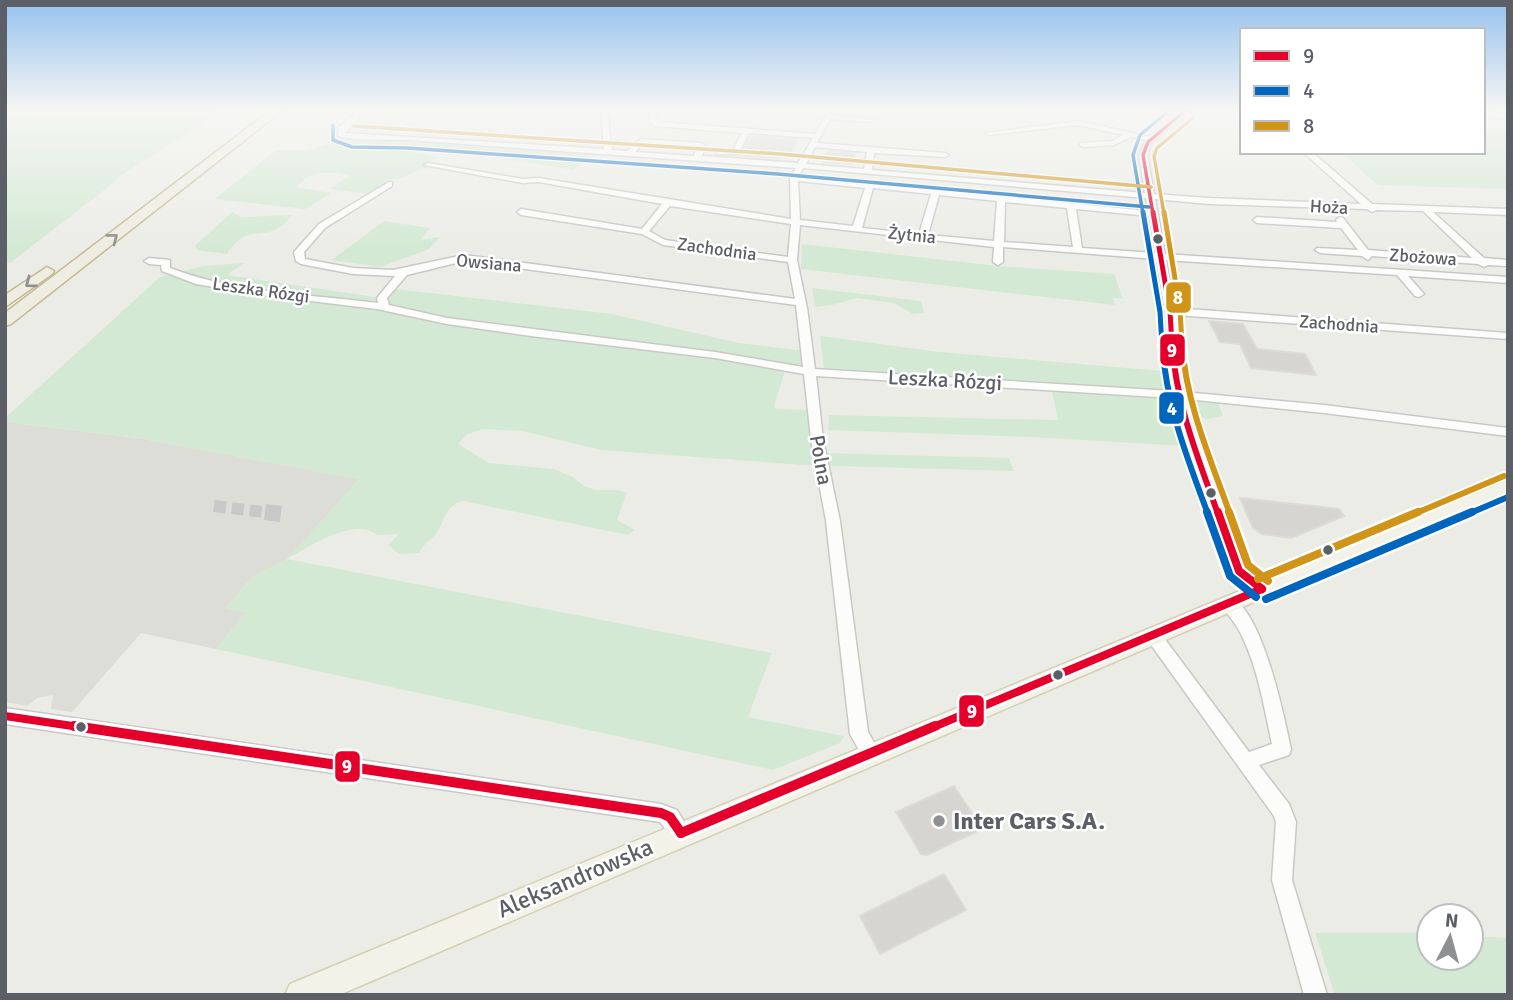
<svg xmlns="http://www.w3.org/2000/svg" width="1513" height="1000" viewBox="0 0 1513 1000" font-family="Signika,sans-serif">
  <rect width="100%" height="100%" fill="#ecece7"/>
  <path fill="#ddddd8" d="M5 422 138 438 360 479 328 520 286 560 252 577 226 608 246 612 216 649 141 633 72 712 51 709 53 695 37 698 27 706 5 702Z"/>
  <g fill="#d3e9d3">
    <path d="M5 110H222L117 178 112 184 10 263H5Z"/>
    <path d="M1483 132 1508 133V189L1378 185 1341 152H1483Z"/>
    <path d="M402 139 593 155 573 170 428 146 414 153 438 157 426 164 431 169C415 166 407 182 389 179L369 194 330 189 351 175C324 172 316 168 295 187L331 193 305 209 215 199 276 150 303 151 343 140Z"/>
    <path d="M232 212 241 217 292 215C289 219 284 225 280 227 259 241 246 223 227 254L197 250 195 246Z"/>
    <path d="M384 221 430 228 420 240 440 237 429 249 380 267 332 260Z"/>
    <path d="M802 244 998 266 1114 274 1123 299 1113 298 1115 305 801 269Z"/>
    <path d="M244 263 227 275 382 298 396 289 612 314 739 343 807 351 810 372 786 368 774 406 776 409 814 410 820 453 1009 458 1014 471 803 465 601 450 522 431 482 429 466 435 458 444 489 463 553 469 573 477 584 486 596 490H619L627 493 617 520 635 530 628 535 463 501C443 506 445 524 434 536 428 542 423 545 419 553L399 554 388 545 399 534 377 535C355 516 308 547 287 559L772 653 748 717 844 736 840 743 773 770 216 649 246 612 225 609 252 577 286 560 359 479 138 438 5 422V418L160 277 204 266Z"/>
    <path d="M812 288 921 301 924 313 913 314 894 303 857 298 832 305 815 307Z"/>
    <path d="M820 336 940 352 1162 371 1170 390 824 368Z"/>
    <path d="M1052 391 1170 398 1184 446 1032 437 828 430 829 415 1058 420Z"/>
    <path d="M1196 401 1218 402 1223 416 1206 419 1196 414 1192 402Z"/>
    <path d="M1315 933H1429V958H1471V936L1508 938V995H1335Z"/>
  </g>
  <g fill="#d6d5d2" stroke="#dcdbd6" stroke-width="2">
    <path d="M751 136 797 139 792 153 781 152 779 158 739 156Z"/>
    <path d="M828 151 855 153 853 164 824 163Z"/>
    <path d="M1209 321 1243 324 1257 349 1305 354 1316 375 1251 368 1240 344 1220 342Z"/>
    <path d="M1240 498 1339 509 1344 516 1291 538 1262 534 1253 528Z"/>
    <path d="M954 786 982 829 927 855 921 854 896 812Z"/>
    <path d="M944 874 966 910 880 954 860 916Z"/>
  </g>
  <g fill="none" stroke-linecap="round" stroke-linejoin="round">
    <path stroke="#c8c9c6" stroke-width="12" stroke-dasharray="12 6" stroke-linecap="butt" d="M214 506 280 514"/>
    <path stroke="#c8c9c6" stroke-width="16" stroke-dasharray="16 8" stroke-linecap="butt" d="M265 512 281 514"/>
    <g stroke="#c8c9c7" stroke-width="3">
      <g id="minor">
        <path d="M359 110H366L345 133 604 149 601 110H607L612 150 627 151 641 139 701 143 705 145 702 156 798 163 813 138 749 133 738 154H716V150H733L742 133 655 126 651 124 649 110H655L658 122 815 134 829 110H835L833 115 873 120 869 122 830 119 817 143 945 153 949 155 945 157 874 153 872 170 1145 193 1139 155 1146 140 1131 137 1114 145 1083 147 1079 145 1080 143 1112 141 1123 135 1079 125 989 135 985 133 1079 121 1150 137 1182 110H1189L1151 143 1147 155 1154 194 1209 198 1361 204 1303 152H1312L1372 204 1508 209V215L1433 212 1484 258 1508 260V266L1488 265 1484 267 1478 264 1372 256 1368 260 1362 256 1320 253 1315 250 1317 248 1358 250 1341 228 1257 223 1253 220 1257 217 1337 222 1336 220 1340 217 1343 218 1368 250 1472 258 1423 211 1376 210 1372 212 1367 209 1209 204 1155 199 1165 254 1508 277V283L1408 276 1424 294 1419 297 1415 296 1397 275 1166 260 1175 308 1508 333V339L1176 315 1180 376 1184 392 1324 405 1508 428V436L1324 413 1186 399 1194 429 1245 568 1270 589 1268 593H1256L1231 571 1182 429 1174 398 816 376 823 439 840 521 868 732 880 753 878 759 871 761 864 759 850 734 826 521 811 439 804 374 715 358 531 336 447 324 377 309 269 296 196 284 162 271 161 265 149 264 144 261 149 258 170 260V268C235 293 309 294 378 303L377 298 395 276 353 274 301 264 296 261 294 252 319 224 389 182H392V186L325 228 304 252 305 259 353 268 393 270 464 255 795 299 788 262 663 245 642 234 521 215 517 212 521 209 642 229 662 204 539 182 523 183 424 165 428 163 523 179 539 178 791 219 790 178 796 168 408 140 353 139 338 136 339 127ZM643 143 697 147 694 156 635 152ZM815 147 867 152 864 169 806 164ZM803 168 1146 198 1148 211 799 176ZM798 181 865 188 853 226 800 220ZM873 188 931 194 919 234 862 228ZM939 195 997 201 994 241 928 235ZM1005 202 1067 208 1073 247 1004 242ZM670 206 791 224 788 257 665 240 649 231ZM1076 209 1149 216 1155 253 1082 248ZM800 225 994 247 993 262 998 265 1003 262V247L1156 259 1165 311 1168 376 1172 391 815 369 807 308 797 260ZM464 261 796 305 803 367 715 352 447 318 389 305 387 298 407 275Z"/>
        <path d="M1483 110 1508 115V119L1483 114Z"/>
        <path d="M1228 596C1262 607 1284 716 1291 749L1289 755 1259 765 1289 804 1296 822 1292 880 1327 995H1304L1272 880 1276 822 1274 816 1144 635 1146 630 1152 628 1158 630 1249 752 1272 744C1264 707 1258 668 1241 634 1235 622 1226 613 1220 602L1222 598Z"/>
        <path d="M5 708 661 804 677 810 691 833 688 840 681 843 674 840 660 822 5 724Z"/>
      </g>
    </g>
    <g stroke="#d5cfb4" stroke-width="3">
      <path id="major" d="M1508 480V493L339 995H285L290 984Z"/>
    </g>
    <g stroke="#c4ba93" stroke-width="3">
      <g id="highway">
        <path d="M271 110H283L11 324 5 326V313Z"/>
        <path d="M47 267 54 271 52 274 5 307V295Z"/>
      </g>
    </g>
    <use href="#minor" fill="#fcfcfb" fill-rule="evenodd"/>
    <use href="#major" fill="#f3f2e8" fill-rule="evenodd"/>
    <use href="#highway" fill="#efede1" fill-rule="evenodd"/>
    <g stroke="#fff" stroke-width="6">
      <path id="bus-1-far4" d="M1153 214 1143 155 1148 142 1186 110"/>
    </g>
    <g stroke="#fff" stroke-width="9">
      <path id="bus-1-far3" d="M1153 212 1170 311 1172 346"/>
    </g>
    <g stroke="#fff" stroke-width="10">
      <path id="bus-1-far2" d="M1172 344C1176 404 1198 458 1218 514"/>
    </g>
    <g stroke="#fff" stroke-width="13">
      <g id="bus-1-far1">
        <path d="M1218 512 1239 571 1262 589"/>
        <path d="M5 716 86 728"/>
        <path d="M931 728 1262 589"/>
      </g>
    </g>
    <g stroke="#fff" stroke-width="16">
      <g id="bus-1">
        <path d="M74 726 661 813 670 817 681 833"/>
        <path d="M681 833 935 726"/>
      </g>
    </g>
    <g stroke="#fff" stroke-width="6">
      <g id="bus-2-far3">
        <path d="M333 125V140L352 147 408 148 778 174 1149 207"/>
        <path d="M1143 214 1133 155 1140 135 1170 110"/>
      </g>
    </g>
    <g stroke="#fff" stroke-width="9">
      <path id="bus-2-far2" d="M1143 212 1160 312 1162 346"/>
    </g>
    <g stroke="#fff" stroke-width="10">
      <g id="bus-2-far1">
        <path d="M1162 344C1166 404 1187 458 1208 514"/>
        <path d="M1468 514 1508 497"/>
      </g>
    </g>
    <g stroke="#fff" stroke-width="13">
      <g id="bus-2">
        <path d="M1207 512 1230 576 1256 597"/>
        <path d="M1266 599 1472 512"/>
      </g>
    </g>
    <g stroke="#fff" stroke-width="6">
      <g id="bus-3-far3">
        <path d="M353 126 780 154 1151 187"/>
        <path d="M1164 214 1154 156 1157 148 1193 118"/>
      </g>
    </g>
    <g stroke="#fff" stroke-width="9">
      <path id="bus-3-far2" d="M1164 212 1180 309 1182 346"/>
    </g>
    <g stroke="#fff" stroke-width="10">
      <g id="bus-3-far1">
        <path d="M1182 344C1186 403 1210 458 1230 514"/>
        <path d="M1414 514 1504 476"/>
      </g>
    </g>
    <g stroke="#fff" stroke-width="13">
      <g id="bus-3">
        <path d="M1229 512 1248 565 1268 581"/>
        <path d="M1258 579 1418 512"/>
      </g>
    </g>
    <use href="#bus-1-far4" stroke="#e4002b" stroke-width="3.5"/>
    <use href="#bus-1-far3" stroke="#e4002b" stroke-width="5"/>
    <use href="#bus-1-far2" stroke="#e4002b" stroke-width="6"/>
    <use href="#bus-1-far1" stroke="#e4002b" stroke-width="8"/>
    <use href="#bus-1" stroke="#e4002b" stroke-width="10"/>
    <use href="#bus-2-far3" stroke="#0065bd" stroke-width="3.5"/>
    <use href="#bus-2-far2" stroke="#0065bd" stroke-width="5"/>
    <use href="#bus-2-far1" stroke="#0065bd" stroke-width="6"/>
    <use href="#bus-2" stroke="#0065bd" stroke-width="8"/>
    <use href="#bus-3-far3" stroke="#d09419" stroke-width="3.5"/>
    <use href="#bus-3-far2" stroke="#d09419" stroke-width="5"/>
    <use href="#bus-3-far1" stroke="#d09419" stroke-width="6"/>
    <use href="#bus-3" stroke="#d09419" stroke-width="8"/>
  </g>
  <defs><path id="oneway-chevron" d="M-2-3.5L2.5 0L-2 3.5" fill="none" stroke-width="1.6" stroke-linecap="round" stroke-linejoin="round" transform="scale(1.75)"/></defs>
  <g stroke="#8f9190">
    <use href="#oneway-chevron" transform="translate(113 238) rotate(-38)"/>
    <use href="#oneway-chevron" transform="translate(30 283) rotate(143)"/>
  </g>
  <linearGradient id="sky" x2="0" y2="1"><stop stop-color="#95c2ee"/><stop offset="0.44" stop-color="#f6f6f4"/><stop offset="1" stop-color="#f6f6f4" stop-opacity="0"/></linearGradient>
  <rect width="1513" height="250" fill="url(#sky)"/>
  <g fill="#5c5f65" stroke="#fff" stroke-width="2.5">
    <circle cx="1158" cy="239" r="6"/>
    <circle cx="1211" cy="493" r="6"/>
    <circle cx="1328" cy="550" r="6"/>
    <circle cx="1058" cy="675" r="6"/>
    <circle cx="81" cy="727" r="6"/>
  </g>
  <circle fill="#8e9092" stroke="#fff" stroke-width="2.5" cx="939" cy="821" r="7"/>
  <g text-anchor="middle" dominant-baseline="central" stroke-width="5" stroke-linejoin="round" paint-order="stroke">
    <g font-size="18" fill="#5c5f65" stroke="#fff">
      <text transform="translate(1329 207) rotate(3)">Hoża</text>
      <text transform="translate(912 235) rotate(6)">Żytnia</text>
      <text transform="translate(717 249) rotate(8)">Zachodnia</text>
      <text transform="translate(1423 257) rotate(4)">Zbożowa</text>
      <text transform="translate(489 263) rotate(5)">Owsiana</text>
      <text transform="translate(261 290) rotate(8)">Leszka Rózgi</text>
      <text transform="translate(1339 324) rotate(4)">Zachodnia</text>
    </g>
    <g font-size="21" fill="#5c5f65" stroke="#fff">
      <text transform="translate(945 380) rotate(3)">Leszka Rózgi</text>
      <text transform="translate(821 460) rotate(80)">Polna</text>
    </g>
    <g font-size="24" font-weight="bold" fill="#5c5f65" stroke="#fff" text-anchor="start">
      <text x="953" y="821">Inter Cars S.A.</text>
    </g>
    <g font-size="24" fill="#5c5f65" stroke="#fff">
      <text transform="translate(575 878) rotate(-23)">Aleksandrowska</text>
    </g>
  </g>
  <g stroke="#fff" stroke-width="2.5">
    <rect x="1165" y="281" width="27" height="33" rx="7" fill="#d09419"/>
    <rect x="1159" y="333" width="27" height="34" rx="7" fill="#e4002b"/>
    <rect x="1158" y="391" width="27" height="34" rx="7" fill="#0065bd"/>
    <rect x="958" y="694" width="27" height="34" rx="7" fill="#e4002b"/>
    <rect x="334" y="750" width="27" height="33" rx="7" fill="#e4002b"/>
  </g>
  <g font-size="19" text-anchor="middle" font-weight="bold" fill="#fff">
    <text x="1178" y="304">8</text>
    <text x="1172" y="357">9</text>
    <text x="1172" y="415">4</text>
    <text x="972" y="718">9</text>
    <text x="347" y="773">9</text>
  </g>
  <rect width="1513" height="1000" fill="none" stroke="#5c5f65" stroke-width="14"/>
  <rect x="1240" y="28" width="245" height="126" fill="#ffffff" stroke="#bebfc1" stroke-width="2"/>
  <rect x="1254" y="51" width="35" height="10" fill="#e4002b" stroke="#bebfc1" stroke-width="2"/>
  <text x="1303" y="63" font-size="21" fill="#5c5f65">9</text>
  <rect x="1254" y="86" width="35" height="10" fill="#0065bd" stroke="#bebfc1" stroke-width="2"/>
  <text x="1303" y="98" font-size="21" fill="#5c5f65">4</text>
  <rect x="1254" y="121" width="35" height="10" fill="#d09419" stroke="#bebfc1" stroke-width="2"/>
  <text x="1303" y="133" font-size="21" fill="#5c5f65">8</text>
  <g transform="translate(1450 937) rotate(6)"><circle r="33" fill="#ffffff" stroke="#bebfc1" stroke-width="2"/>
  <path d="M0-5L12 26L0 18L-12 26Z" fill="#8e9092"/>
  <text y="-10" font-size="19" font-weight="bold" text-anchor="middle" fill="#5c5f65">N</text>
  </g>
</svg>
